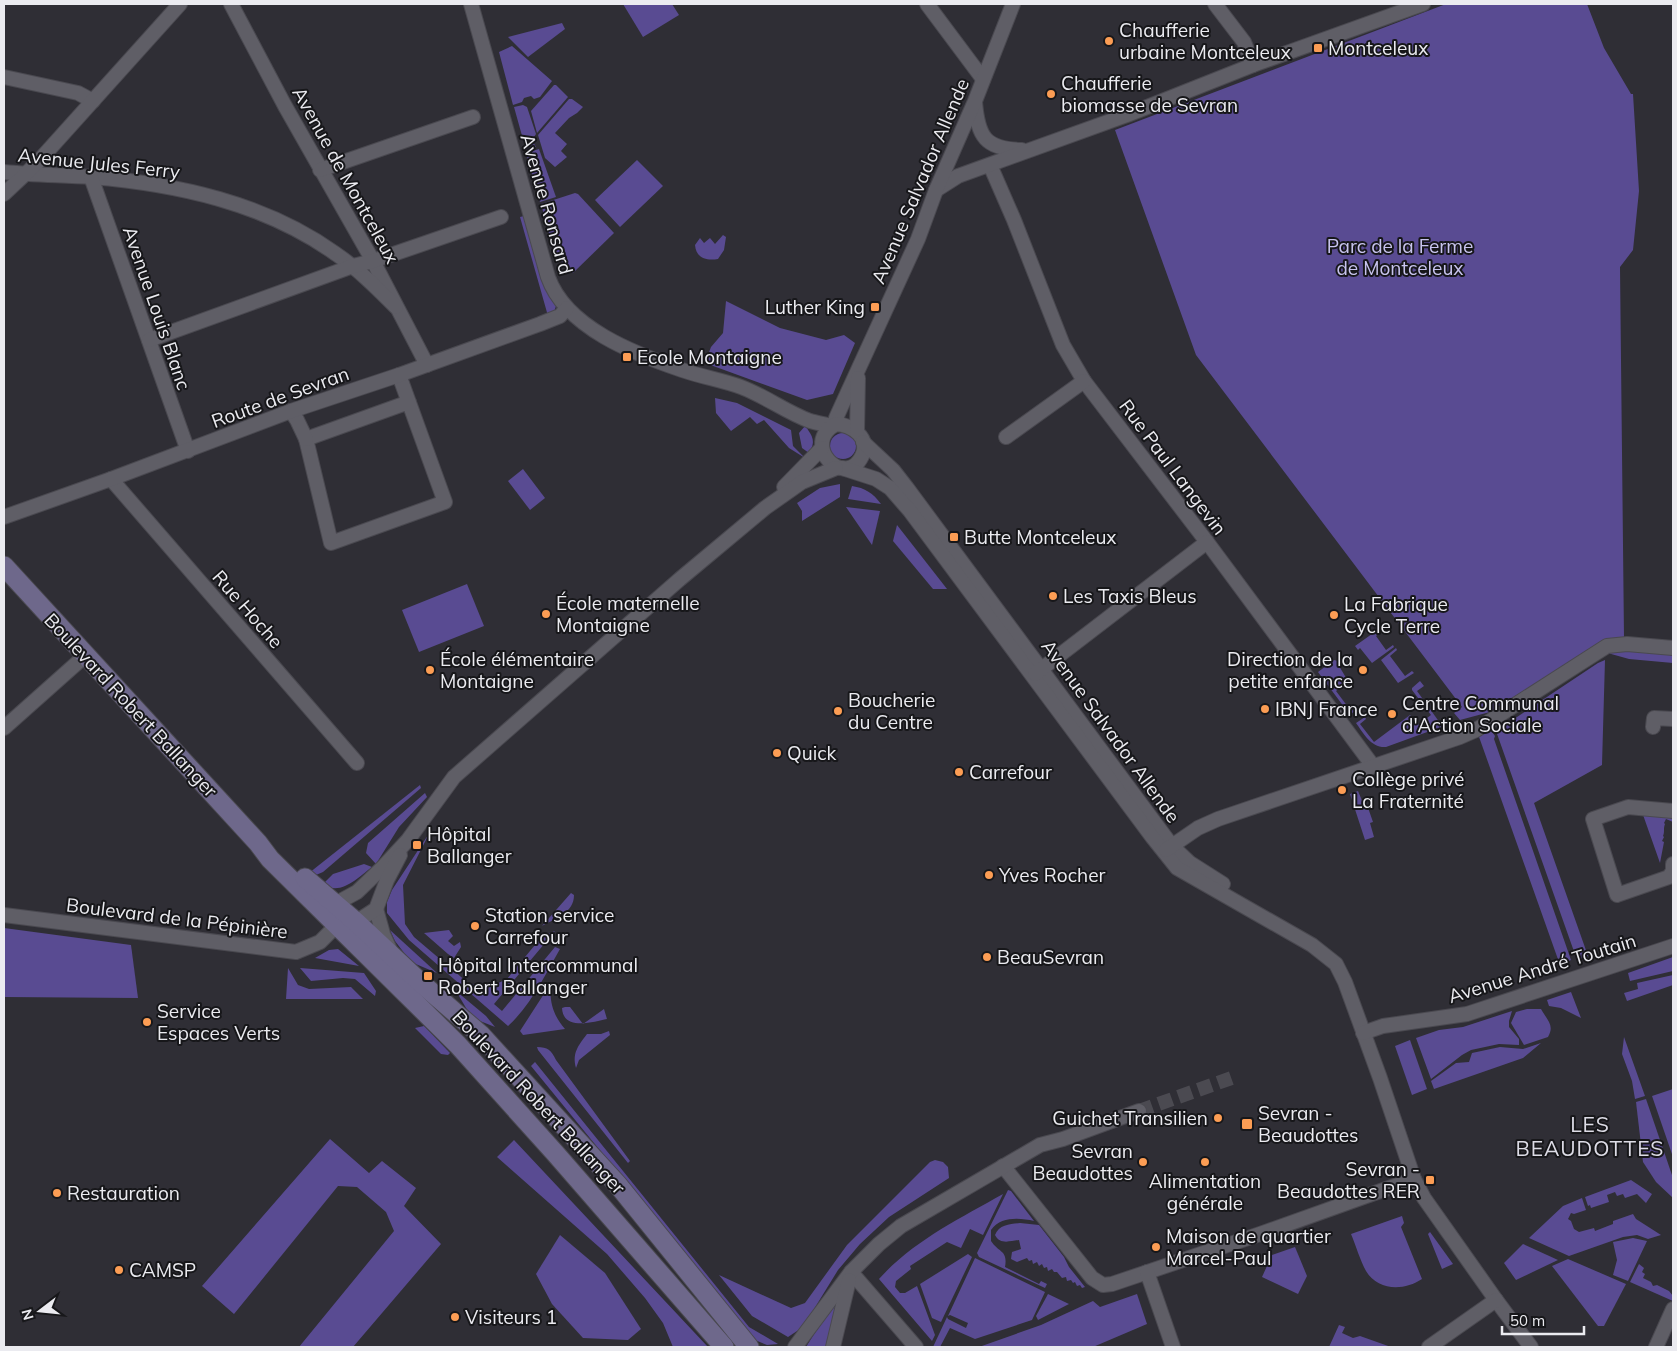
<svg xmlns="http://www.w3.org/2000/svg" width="1677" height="1351" viewBox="0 0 1677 1351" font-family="Mulish,sans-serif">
  <rect width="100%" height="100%" fill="#2f2e35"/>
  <g fill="#594b92">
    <path d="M623 4H672L679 15 643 37Z"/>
    <path d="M1446 4H1587L1604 48 1631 94H1633L1639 191 1633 250 1620 267 1624 637 1606 640 1501 709 1460 720 1454 713 1462 707 1196 355 1115 130Z"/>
    <path d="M562 23 565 29 528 57 508 37Z"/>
    <path d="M512 46 552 81 540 97 534 99 531 96 524 98 522 102 513 105 499 52Z"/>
    <path d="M554 85H556L568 97 537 133 531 111Z"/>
    <path d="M569 99H572L583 107 577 113 569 118 555 133 567 144 561 151 567 157 555 167 545 158 538 135Z"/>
    <path d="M523 105 527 107 536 134 532 140 536 147 526 150 514 107Z"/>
    <path d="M539 149 556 197 540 202 526 153Z"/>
    <path d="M637 160 663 186 620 227 595 200Z"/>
    <path d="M575 193 578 194 614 233 573 273 555 255 541 204Z"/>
    <path d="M524 216 543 281 556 306 554 312 548 316 520 217Z"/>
    <path d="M723 235 726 237 724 250 718 259C706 261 696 258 695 245L700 238 704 243 710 238 715 244Z"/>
    <path d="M726 301 780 328 826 340 844 335 855 343 833 394 807 400 705 363 711 347 723 333Z"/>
    <path d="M715 398 737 403 791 430 793 446 805 458 789 448 764 420 757 424 750 417 731 431 716 413Z"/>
    <path d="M805 426C813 436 816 442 809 453L802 448 799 433Z"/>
    <circle cx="843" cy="446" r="13"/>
    <path d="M523 469 545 498 530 510 508 481Z"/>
    <path d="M840 484V497L802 521V511L797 503 820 488Z"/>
    <path d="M852 486C865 488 873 493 881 504L848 499Z"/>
    <path d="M846 507 880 511 872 545Z"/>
    <path d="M897 525 947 589H933L893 541Z"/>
    <path d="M467 584 484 626 419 652 402 610Z"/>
    <path d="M1379 629 1382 631 1376 636 1386 650 1393 645 1394 647 1372 663 1360 648 1358 650 1355 646Z"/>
    <path d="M1396 648 1397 650 1390 656 1405 676 1412 671 1414 673 1398 683 1381 660Z"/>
    <path d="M1617 650 1673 655V663L1629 659 1604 652Z"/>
    <path d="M1334 660 1342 662 1339 666 1348 681 1336 691 1351 711 1359 707 1350 715 1318 672Z"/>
    <path d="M1605 660 1602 765 1534 803 1588 956 1577 960 1496 731 1598 663Z"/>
    <path d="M1420 681 1424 686 1417 691 1440 723 1448 718 1452 723 1386 747C1371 748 1364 734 1356 723L1365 717 1366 719 1360 724 1374 742 1410 715 1418 725 1431 715 1412 690V688Z"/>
    <path d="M1490 729 1495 736 1494 739 1571 960 1560 965 1478 734Z"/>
    <path d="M420 785 421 788 323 872 316 875 309 873Z"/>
    <path d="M1358 791 1363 803 1366 802 1373 822 1370 823 1374 837 1365 840 1350 794Z"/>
    <path d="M425 793 427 797 399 827 376 864 366 853 368 843Z"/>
    <path d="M1642 812 1672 817 1673 822 1666 819 1664 823 1665 824C1663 829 1665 831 1663 836L1664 837 1662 841 1664 842 1660 863Z"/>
    <path d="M430 832 403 885 405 924 414 937 467 982 480 987 494 985 507 979 539 940 545 935 555 931 494 1004 502 1011 555 947 560 949C545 975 531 1005 508 1026L409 940 387 913V902L392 890Z"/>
    <path d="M364 864 372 867C359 877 340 897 323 884L333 874Z"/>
    <path d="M571 893 574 895C574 913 556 918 542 926Z"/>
    <path d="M4 928 131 945 138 998 4 997Z"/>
    <path d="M390 930 437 973 411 962 395 941Z"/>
    <path d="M449 930 453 936 448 941 454 946 460 942 461 947 454 958 448 954 424 933Z"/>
    <path d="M338 949 359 966 315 958 329 950Z"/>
    <path d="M1673 957V971L1630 981 1628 973Z"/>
    <path d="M288 968 298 985 309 989 351 987 363 999H286Z"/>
    <path d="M300 968 364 973 376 991 375 996 355 979 343 978 311 981Z"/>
    <path d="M1673 975V985L1627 1001 1624 993 1638 989 1637 983Z"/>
    <path d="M551 983C549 1002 553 1015 565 1029L523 1035 520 1031Z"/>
    <path d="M456 991 486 1016 495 1027 480 1021 469 1013Z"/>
    <path d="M1571 992 1581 1018 1561 1008 1549 1006 1547 1000Z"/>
    <path d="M565 1007H570L583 1024 604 1009 607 1019C593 1022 563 1031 562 1008Z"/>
    <path d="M1527 1009H1541C1547 1020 1555 1025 1548 1037L1524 1045 1511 1023 1516 1012Z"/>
    <path d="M1512 1011 1509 1021V1027L1519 1039V1045L1499 1044 1471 1050 1462 1055 1431 1079 1416 1038 1439 1030 1463 1027Z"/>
    <path d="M424 1026 450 1053 448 1055 441 1054 415 1028Z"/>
    <path d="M609 1031 610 1035 579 1060 576 1068C572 1053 578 1046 587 1034H601Z"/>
    <path d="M1624 1037 1645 1096 1635 1099 1632 1081 1622 1054Z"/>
    <path d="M1410 1040 1427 1089 1412 1095 1395 1046Z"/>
    <path d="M1541 1043 1523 1058 1434 1089 1431 1081 1456 1063 1469 1062 1472 1053 1500 1047 1523 1049Z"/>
    <path d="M537 1047C548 1047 551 1050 556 1060L630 1161 628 1163 538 1050Z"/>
    <path d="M535 1062 749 1327 778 1344 767 1345 755 1340 531 1066Z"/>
    <path d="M1673 1089V1157L1652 1096Z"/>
    <path d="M1646 1099 1673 1178V1198L1656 1182 1643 1162 1636 1102Z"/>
    <path d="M330 1139 369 1173 382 1161 416 1188 404 1206 441 1244 353 1347H299L394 1231 386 1212 357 1187 338 1186 234 1314 202 1286Z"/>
    <path d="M514 1140 708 1347H673L663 1323 645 1298 607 1254 497 1157Z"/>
    <path d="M935 1160 943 1162 948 1167 949 1178 889 1217 860 1244 838 1270 803 1327 788 1337 752 1316 719 1275 791 1308 805 1303 847 1245 930 1162Z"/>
    <path d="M1631 1180 1652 1194 1646 1203 1637 1194 1625 1198 1623 1194 1617 1196 1615 1192 1607 1195 1609 1202 1591 1208 1590 1205 1588 1206 1585 1197Z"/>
    <path d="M1008 1190 1011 1191 1034 1221C1020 1218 1001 1216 991 1230V1241C999 1253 1008 1250 1005 1267L1039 1284 1041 1281 1047 1284 1045 1288 979 1257 977 1253Z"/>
    <path d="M1003 1194 983 1235 970 1229 961 1248 947 1242 910 1266 911 1269 896 1281 895 1287 900 1293H905L917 1286 935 1335 932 1341 879 1279C913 1241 959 1219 1003 1194Z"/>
    <path d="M1582 1198 1586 1210 1574 1214 1571 1213 1568 1219 1571 1221 1574 1229 1579 1232 1594 1228 1595 1231 1613 1224V1221L1633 1214 1636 1219 1661 1235 1648 1239 1637 1235 1623 1237 1569 1256 1529 1238 1563 1206Z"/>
    <path d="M1402 1216 1404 1223 1401 1227 1422 1279C1404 1291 1378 1291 1366 1271 1360 1260 1356 1246 1351 1234Z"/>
    <path d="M1020 1223 1039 1225 1064 1257 1069 1267 1085 1287 1082 1288 1080 1285 1077 1286 1075 1282 1073 1283 1071 1280 1067 1281 1066 1277 1062 1278 1057 1272H1054L1052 1269 1048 1271 1047 1267 1044 1268 1042 1264 1039 1266 1037 1262 1033 1264 1032 1260 1029 1261 1027 1258 1017 1262 1011 1259 1012 1252 1021 1249 1019 1240C1010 1241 1000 1245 995 1235 999 1224 1011 1224 1020 1223Z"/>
    <path d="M1430 1232 1453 1264 1442 1269 1428 1234Z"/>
    <path d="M560 1235 605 1273 641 1329 628 1340 583 1338 552 1304 536 1274Z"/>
    <path d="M1633 1238 1647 1241 1628 1281 1613 1275 1617 1260 1613 1242Z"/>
    <path d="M1523 1244 1558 1260 1516 1280 1504 1263Z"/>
    <path d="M1295 1247 1307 1276 1298 1294 1262 1277 1272 1255Z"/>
    <path d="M968 1254 972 1257 941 1322 932 1318 920 1284Z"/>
    <path d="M975 1258 1045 1292 1032 1320 975 1339 950 1328 940 1347H933L947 1317 948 1319 966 1328 968 1323 950 1315 948 1316Z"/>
    <path d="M1568 1259 1626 1284 1604 1326H1598L1552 1266Z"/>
    <path d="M1639 1264 1644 1268 1642 1272 1645 1274 1643 1278 1651 1282 1653 1286 1657 1285 1669 1291 1673 1296V1301L1630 1282Z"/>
    <path d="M843 1288 829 1347H806Z"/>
    <path d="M1048 1294 1069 1304 1038 1320 1036 1316Z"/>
    <path d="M1137 1294 1147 1324 1093 1347H979L1041 1325 1093 1301 1100 1307Z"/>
    <path d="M1339 1325 1345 1327 1342 1333 1353 1338 1360 1336 1391 1347H1329Z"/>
  </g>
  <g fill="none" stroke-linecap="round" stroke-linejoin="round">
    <path stroke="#4b4a51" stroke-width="14" stroke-dasharray="14 7" stroke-linecap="butt" d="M1139 1111 1237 1076"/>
    <g stroke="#4a4950" stroke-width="16">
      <g id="minor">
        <path d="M231 4 285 106 373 261 427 365"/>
        <path d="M471 4 548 277C566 328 635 354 682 370 702 377 722 380 741 387 765 396 786 412 810 421 817 423 825 424 832 426"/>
        <path d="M927 4 983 79"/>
        <path d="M1215 4 1244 42 1253 65"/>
        <path d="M4 77 78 93 93 101"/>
        <path d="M975 102C978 137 985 149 1022 150"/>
        <path d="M990 165 1014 220 1063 345 1084 381 1207 542 1373 766"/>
        <path d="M320 170 473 117"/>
        <path d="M4 172C33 175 62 175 91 177 177 184 265 203 336 254 358 269 377 288 396 307"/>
        <path d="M91 177 188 451"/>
        <path d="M936 190 958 176 1127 115 1253 65 1423 4"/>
        <path d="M4 194 36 164 180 4"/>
        <path d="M149 340 353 266 373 261 501 217"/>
        <path d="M399 375 445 502 331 543 306 439 409 402"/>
        <path d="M291 411 297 420 306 439"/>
        <path d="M836 424V418L841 407 918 239 936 190 975 101 1013 4"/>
        <path d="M836 424C852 425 871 438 862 456 845 491 799 444 836 424Z"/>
        <path d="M857 432 858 378"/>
        <path d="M1006 437 1084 381"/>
        <path d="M863 442 893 470 907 488 1172 846 1190 863 1223 884"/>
        <path d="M842 468 876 479 890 488 910 511 1153 838 1177 868 1312 945 1336 964 1345 982 1380 1078 1414 1179 1424 1198 1496 1300 1531 1347"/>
        <path d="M111 479 357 763"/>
        <path d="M784 487 822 448"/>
        <path d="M4 517 111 479 291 411 399 375 540 324 560 316 567 308"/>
        <path d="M1035 674 1207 542"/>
        <path d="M1653 727 1654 718 1673 719"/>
        <path d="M4 728 86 655"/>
        <path d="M1673 811 1628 807 1593 819 1617 895 1669 877 1673 871V864"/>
        <path d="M1166 850 1198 828 1218 819 1460 737 1476 730 1607 646 1627 644 1673 648"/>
        <path d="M376 909 383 934 391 952"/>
        <path d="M335 911V904L357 892 383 867 408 840 454 777 680 579 765 508 802 482 836 468"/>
        <path d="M4 915 296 952 320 942 337 925"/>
        <path d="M348 923 356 922 376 909 387 880 400 855"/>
        <path d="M1363 1033 1383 1026 1467 1014 1673 946"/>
        <path d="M1003 1166 1092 1278 1103 1285 1112 1284 1260 1234 1414 1179"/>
        <path d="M851 1272 916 1347"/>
        <path d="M1147 1272 1173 1347"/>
        <path d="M795 1347 851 1272 879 1244 901 1226 1040 1145 1063 1139 1139 1111"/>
        <path d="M833 1347 849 1280"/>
        <path d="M1429 1347 1496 1300"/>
        <path d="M1656 1347 1673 1309"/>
      </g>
    </g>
    <g stroke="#4a4950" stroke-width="21">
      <g id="secondary">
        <path d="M4 566 258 843 270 859 458 1045 555 1153 724 1347"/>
        <path d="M305 878 356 922 421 983 481 1035 618 1185 749 1347"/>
      </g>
    </g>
    <use href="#minor" stroke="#5f5e66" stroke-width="14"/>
    <use href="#secondary" stroke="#6e688b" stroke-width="19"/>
  </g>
  <g fill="#fc9d54" stroke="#17171a" stroke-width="2">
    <circle cx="1109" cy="41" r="5"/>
    <rect x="1313" y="43" width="10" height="10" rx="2.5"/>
    <circle cx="1051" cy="94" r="5"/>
    <rect x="870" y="302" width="10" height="10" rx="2.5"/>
    <rect x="622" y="352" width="10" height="10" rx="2.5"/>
    <rect x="949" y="532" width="10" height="10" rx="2.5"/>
    <circle cx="1053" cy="596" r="5"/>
    <circle cx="546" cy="614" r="5"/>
    <circle cx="1334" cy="615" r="5"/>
    <circle cx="430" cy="670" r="5"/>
    <circle cx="1363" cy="670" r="5"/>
    <circle cx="1265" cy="709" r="5"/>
    <circle cx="838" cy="711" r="5"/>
    <circle cx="1392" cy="714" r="5"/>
    <circle cx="777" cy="753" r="5"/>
    <circle cx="959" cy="772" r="5"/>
    <circle cx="1342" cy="790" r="5"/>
    <rect x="412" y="840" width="10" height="10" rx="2.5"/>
    <circle cx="989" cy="875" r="5"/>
    <circle cx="475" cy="926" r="5"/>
    <circle cx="987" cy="957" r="5"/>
    <rect x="423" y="971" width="10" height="10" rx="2.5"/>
    <circle cx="147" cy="1022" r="5"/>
    <circle cx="1218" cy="1118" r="5"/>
    <rect x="1241" y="1118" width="12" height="12" rx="2.5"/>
    <circle cx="1143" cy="1162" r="5"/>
    <circle cx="1205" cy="1162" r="5"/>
    <rect x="1425" y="1175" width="10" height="10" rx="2.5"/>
    <circle cx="57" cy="1193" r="5"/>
    <circle cx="1156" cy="1247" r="5"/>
    <circle cx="119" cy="1270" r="5"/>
    <circle cx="455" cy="1317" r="5"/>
  </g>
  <g text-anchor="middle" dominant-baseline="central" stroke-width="4" stroke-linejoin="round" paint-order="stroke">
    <g font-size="19" fill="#ebebf0" stroke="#17171a" text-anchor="start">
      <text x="1119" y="30">Chaufferie<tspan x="1119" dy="22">urbaine Montceleux</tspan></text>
      <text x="1328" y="48">Montceleux</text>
      <text x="1061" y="83">Chaufferie<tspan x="1061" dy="22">biomasse de Sevran</tspan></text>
      <text x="865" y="307" text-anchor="end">Luther King</text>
      <text x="637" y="357">Ecole Montaigne</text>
      <text x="964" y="537">Butte Montceleux</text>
      <text x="1063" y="596">Les Taxis Bleus</text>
      <text x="556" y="603">École maternelle<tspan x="556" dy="22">Montaigne</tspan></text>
      <text x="1344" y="604">La Fabrique<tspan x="1344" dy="22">Cycle Terre</tspan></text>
      <text x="440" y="659">École élémentaire<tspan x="440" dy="22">Montaigne</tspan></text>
      <text x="1353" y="659" text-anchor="end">Direction de la<tspan x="1353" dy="22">petite enfance</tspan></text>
      <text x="848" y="700">Boucherie<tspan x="848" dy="22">du Centre</tspan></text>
      <text x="1402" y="703">Centre Communal<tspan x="1402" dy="22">d'Action Sociale</tspan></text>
      <text x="1275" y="709">IBNJ France</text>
      <text x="787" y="753">Quick</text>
      <text x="969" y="772">Carrefour</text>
      <text x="1352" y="779">Collège privé<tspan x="1352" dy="22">La Fraternité</tspan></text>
      <text x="427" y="834">Hôpital<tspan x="427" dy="22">Ballanger</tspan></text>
      <text x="999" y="875">Yves Rocher</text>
      <text x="485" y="915">Station service<tspan x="485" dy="22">Carrefour</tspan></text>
      <text x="997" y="957">BeauSevran</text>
      <text x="438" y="965">Hôpital Intercommunal<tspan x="438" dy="22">Robert Ballanger</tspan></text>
      <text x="157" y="1011">Service<tspan x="157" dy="22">Espaces Verts</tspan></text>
      <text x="1258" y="1113">Sevran -<tspan x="1258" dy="22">Beaudottes</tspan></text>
      <text x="1208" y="1118" text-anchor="end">Guichet Transilien</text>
      <text x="1133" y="1151" text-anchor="end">Sevran<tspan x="1133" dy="22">Beaudottes</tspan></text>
      <text x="1420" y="1169" text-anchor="end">Sevran -<tspan x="1420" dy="22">Beaudottes RER</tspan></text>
      <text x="1205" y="1181" text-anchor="middle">Alimentation<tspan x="1205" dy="22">générale</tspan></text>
      <text x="67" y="1193">Restauration</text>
      <text x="1166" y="1236">Maison de quartier<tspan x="1166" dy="22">Marcel-Paul</tspan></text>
      <text x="129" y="1270">CAMSP</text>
      <text x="465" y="1317">Visiteurs 1</text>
    </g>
    <g font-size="19" fill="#ebebf0" stroke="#17171a">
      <text transform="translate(99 163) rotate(6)">Avenue Jules Ferry</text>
      <text transform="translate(346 175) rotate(61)">Avenue de Montceleux</text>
      <text transform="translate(920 181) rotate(-67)">Avenue Salvador Allende</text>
      <text transform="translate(547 204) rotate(74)">Avenue Ronsard</text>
      <text transform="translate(157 308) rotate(71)">Avenue Louis Blanc</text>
      <text transform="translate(280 397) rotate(-20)">Route de Sevran</text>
      <text transform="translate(1173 467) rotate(53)">Rue Paul Langevin</text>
      <text transform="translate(248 609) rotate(49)">Rue Hoche</text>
      <text transform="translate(131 705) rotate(47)">Boulevard Robert Ballanger</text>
      <text transform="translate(1111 731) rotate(54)">Avenue Salvador Allende</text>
      <text transform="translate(177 918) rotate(7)">Boulevard de la Pépinière</text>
      <text transform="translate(1542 968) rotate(-17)">Avenue André Toutain</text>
      <text transform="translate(539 1102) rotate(47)">Boulevard Robert Ballanger</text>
    </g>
    <g font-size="19" fill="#c8c4ee" stroke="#17171a">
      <text x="1400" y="246">Parc de la Ferme<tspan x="1400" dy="22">de Montceleux</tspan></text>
    </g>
    <g font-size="21" letter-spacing="1" fill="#dddce6" stroke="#17171a">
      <text x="1590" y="1124">LES<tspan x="1590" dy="24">BEAUDOTTES</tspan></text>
    </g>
  </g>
  <rect width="1677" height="1351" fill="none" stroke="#ebebf0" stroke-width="10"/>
  <g transform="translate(40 1311) rotate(254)" stroke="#17171a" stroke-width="4" paint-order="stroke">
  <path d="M0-4L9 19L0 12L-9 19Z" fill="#ebebf0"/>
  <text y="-8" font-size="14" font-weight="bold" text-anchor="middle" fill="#ebebf0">N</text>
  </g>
  <path d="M1502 1326v8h82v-8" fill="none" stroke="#ebebf0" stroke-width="2.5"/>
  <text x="1510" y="1326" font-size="15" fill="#ebebf0" stroke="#17171a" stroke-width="4" paint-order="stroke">50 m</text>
</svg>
